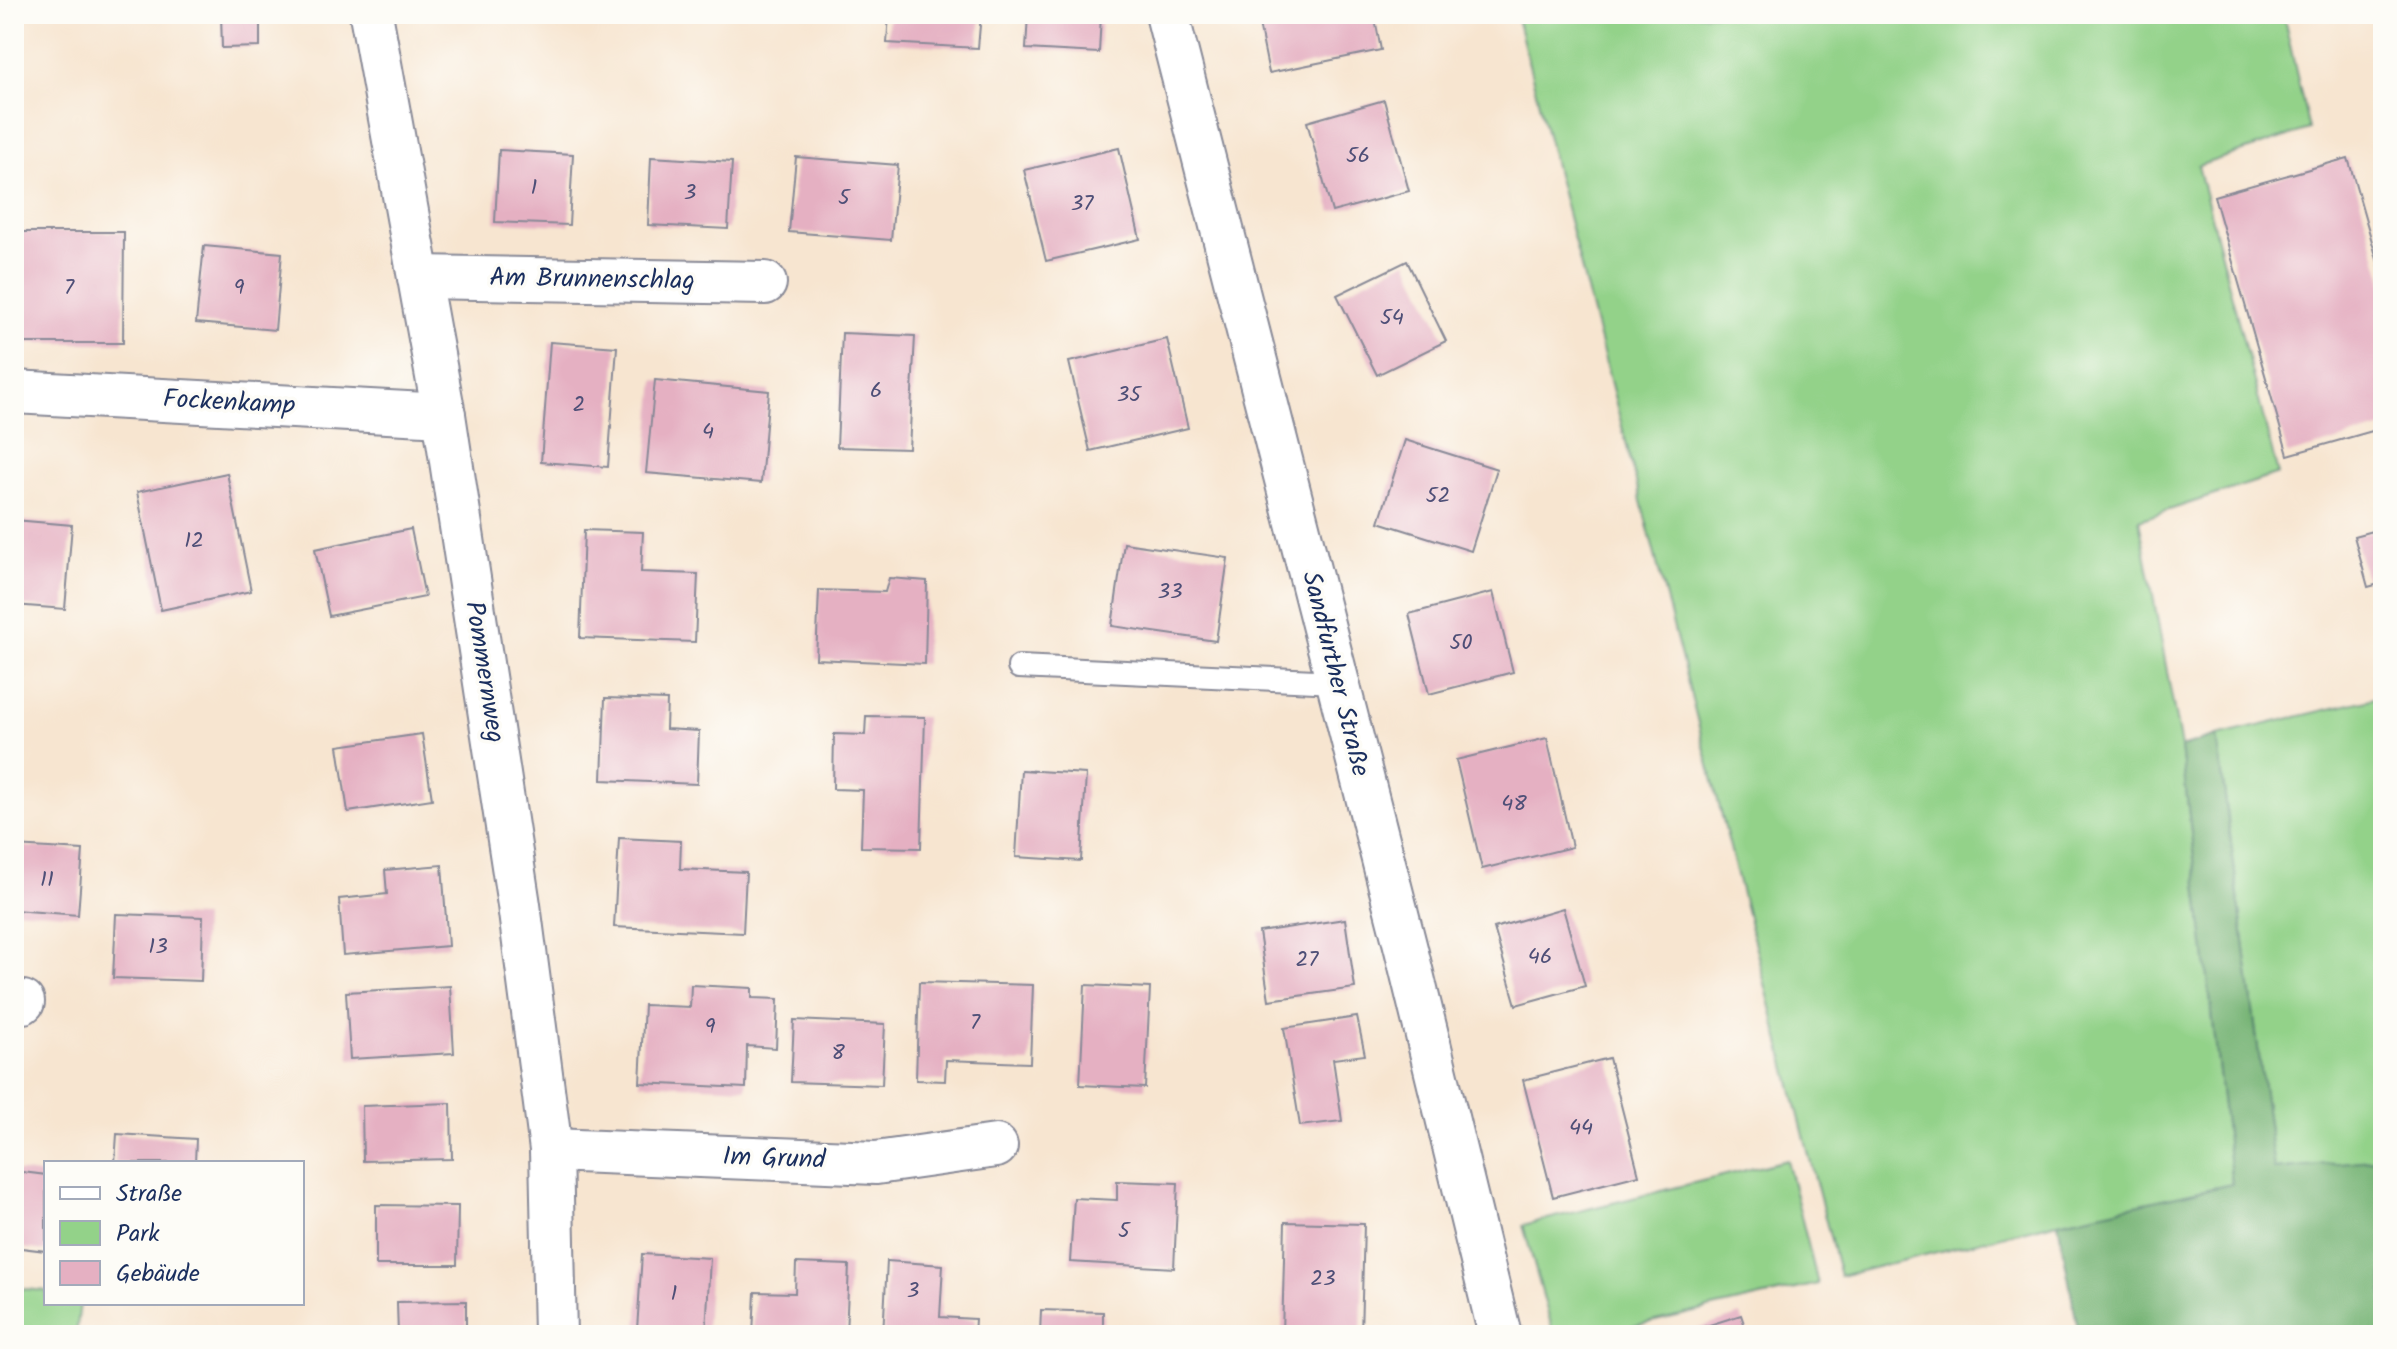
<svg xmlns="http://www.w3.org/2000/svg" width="2397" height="1349" viewBox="0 0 2397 1349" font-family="Kalam,sans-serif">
  <rect width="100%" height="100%" fill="#fdfcf7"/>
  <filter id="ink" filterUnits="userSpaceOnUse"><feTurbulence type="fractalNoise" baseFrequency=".0125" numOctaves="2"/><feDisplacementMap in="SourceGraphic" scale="16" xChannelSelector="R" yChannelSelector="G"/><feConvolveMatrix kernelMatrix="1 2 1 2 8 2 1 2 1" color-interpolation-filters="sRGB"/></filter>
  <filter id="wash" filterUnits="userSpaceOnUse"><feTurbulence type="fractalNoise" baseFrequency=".006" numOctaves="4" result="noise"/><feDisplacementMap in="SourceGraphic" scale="32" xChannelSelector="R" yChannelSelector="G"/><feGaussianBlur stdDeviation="1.8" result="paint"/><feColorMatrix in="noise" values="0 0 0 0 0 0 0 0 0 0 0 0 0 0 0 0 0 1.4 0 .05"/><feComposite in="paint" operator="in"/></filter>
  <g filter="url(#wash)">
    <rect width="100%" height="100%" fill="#f7e5d0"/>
    <g fill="#93d289" stroke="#578074" stroke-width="2">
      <path d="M1516 14H2283L2309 129 2198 166 2278 474 2139 520 2181 747 2232 1184 2058 1222 1840 1276Z"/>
      <path d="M2383 696V1159L2274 1169 2217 736Z"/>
      <path d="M1787 1160 1818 1284 1594 1335H1554L1523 1225Z"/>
      <path d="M14 1288 46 1291V1303H80L76 1335H14Z"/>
    </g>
    <path fill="#76b475" stroke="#48726a" stroke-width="2" d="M2217 736 2274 1169 2383 1159V1335H2079L2058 1222 2232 1184 2181 747Z"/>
    <g id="blocks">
      <g fill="#e5b0c2">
        <path d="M221 14H260V47L222 48Z"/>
        <path d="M889 14H981L978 48 887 43Z"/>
        <path d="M1028 14H1101L1099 53 1026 49Z"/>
        <path d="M1257 14H1374L1381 50 1269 73Z"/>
        <path d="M1384 100 1409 191 1332 212 1307 122Z"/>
        <path d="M1119 148 1140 239 1046 261 1024 170Z"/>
        <path d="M499 150 573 154 569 225 495 222Z"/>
        <path d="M651 157 732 162 728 229 648 225Z"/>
        <path d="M796 157 898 165 891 240 789 232Z"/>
        <path d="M2348 158 2383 280V428L2288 455 2214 196Z"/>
        <path d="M14 232H124L123 343H14Z"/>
        <path d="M204 246 282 253 275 330 196 323Z"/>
        <path d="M1407 261 1446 341 1377 375 1337 295Z"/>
        <path d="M842 333 915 336 909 449 837 447Z"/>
        <path d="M1167 339 1188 428 1090 451 1069 362Z"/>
        <path d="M550 342 617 347 608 467 541 462Z"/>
        <path d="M655 380 769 391 761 483 646 473Z"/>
        <path d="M1405 440 1497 469 1471 551 1379 522Z"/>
        <path d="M227 473 251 591 161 610 137 492Z"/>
        <path d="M14 520 72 525 65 609 14 605Z"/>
        <path d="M2383 528V583L2368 587 2354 536Z"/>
        <path d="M411 529 425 597 329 616 315 549Z"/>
        <path d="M584 530 643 532 641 572 698 574 695 642 580 638Z"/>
        <path d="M1124 543 1228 558 1216 641 1112 626Z"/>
        <path d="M889 578 927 581 925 664 816 659 819 590 885 592Z"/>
        <path d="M1493 592 1513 672 1429 694 1409 614Z"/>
        <path d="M605 698 667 700 666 729 699 731 697 784 602 780Z"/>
        <path d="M866 716 925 717 921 848 861 847 863 790 833 789 834 734 865 735Z"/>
        <path d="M422 734 432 799 348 812 338 746Z"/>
        <path d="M1547 738 1572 847 1482 869 1456 760Z"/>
        <path d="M1021 770 1086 774 1081 861 1016 857Z"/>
        <path d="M619 838 681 841 680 869 746 872 743 933 614 927Z"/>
        <path d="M14 846 83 850 78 915 14 910Z"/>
        <path d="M442 865 448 946 343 955 339 899 387 894 385 870Z"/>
        <path d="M1563 908 1585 986 1516 1005 1494 928Z"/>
        <path d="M116 914 203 917 201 981 113 978Z"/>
        <path d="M1345 919 1355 988 1269 1000 1259 932Z"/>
        <path d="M919 982 1033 985 1030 1063 946 1060 945 1081 916 1080Z"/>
        <path d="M691 985 752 988V998L778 999 776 1048 747 1046 746 1088 640 1083 644 1005 690 1007Z"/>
        <path d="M1085 985 1150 988 1145 1088 1080 1085Z"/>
        <path d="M450 986 454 1053 350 1059 346 992Z"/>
        <path d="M1357 1017 1365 1055 1333 1059 1342 1121 1300 1126 1284 1028Z"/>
        <path d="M794 1020 885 1024 882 1085 791 1082Z"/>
        <path d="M1609 1058 1639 1175 1553 1197 1523 1080Z"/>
        <path d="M451 1103 452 1159 363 1161 362 1106Z"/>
        <path d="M117 1134 196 1139 195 1163H115Z"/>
        <path d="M14 1171 46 1175V1251L14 1247Z"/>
        <path d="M1117 1181 1178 1183 1174 1268 1070 1262 1074 1198 1117 1200Z"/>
        <path d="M376 1205 458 1206 457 1265H376Z"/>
        <path d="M1285 1222 1364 1224 1361 1335H1282Z"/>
        <path d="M642 1254 710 1258 706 1333 637 1330Z"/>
        <path d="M887 1261 943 1265 940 1317 975 1319 974 1335H883Z"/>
        <path d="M796 1263 849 1265 846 1335H753L755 1292 795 1293Z"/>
        <path d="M466 1301V1335H398L397 1302Z"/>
        <path d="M1041 1310 1103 1312V1331L1122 1333V1335H1040Z"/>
        <path d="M1741 1315 1748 1335H1681V1334Z"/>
      </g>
    </g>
  </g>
  <g filter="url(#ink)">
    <use href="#blocks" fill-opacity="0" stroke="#898a97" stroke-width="2"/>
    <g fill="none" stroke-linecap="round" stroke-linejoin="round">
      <g stroke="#898a97" stroke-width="26">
        <path id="lane" d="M1019 667 1337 682"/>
      </g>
      <g stroke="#898a97" stroke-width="46">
        <g id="street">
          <path d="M371 14 444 415 519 905 551 1150 555 1335"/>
          <path d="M1167 14 1406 949 1500 1335"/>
          <path d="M419 277 765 283"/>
          <path d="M14 392 444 415"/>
          <path d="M14 1003 23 1002"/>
          <path d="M551 1150 876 1163 996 1146"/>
        </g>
      </g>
      <use href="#lane" stroke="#fff" stroke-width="22"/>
      <use href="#street" stroke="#fff" stroke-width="42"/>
    </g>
  </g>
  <g text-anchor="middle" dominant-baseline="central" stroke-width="7" stroke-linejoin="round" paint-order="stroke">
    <g font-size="22" fill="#4e4f77">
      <text x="1358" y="156">56</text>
      <text x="534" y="188">1</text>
      <text x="690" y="193">3</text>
      <text x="844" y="198">5</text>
      <text x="1082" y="204">37</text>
      <text x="69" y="288">7</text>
      <text x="239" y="288">9</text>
      <text x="1392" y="318">54</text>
      <text x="876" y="391">6</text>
      <text x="1129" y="395">35</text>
      <text x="579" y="405">2</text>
      <text x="708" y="432">4</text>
      <text x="1438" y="496">52</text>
      <text x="194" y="541">12</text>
      <text x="1170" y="592">33</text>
      <text x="1461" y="643">50</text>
      <text x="1514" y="804">48</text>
      <text x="47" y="880">11</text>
      <text x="158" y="947">13</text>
      <text x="1540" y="957">46</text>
      <text x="1307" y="960">27</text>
      <text x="975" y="1023">7</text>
      <text x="710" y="1027">9</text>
      <text x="838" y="1053">8</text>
      <text x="1581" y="1128">44</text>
      <text x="1124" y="1231">5</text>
      <text x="1323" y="1279">23</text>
      <text x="913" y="1291">3</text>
      <text x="674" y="1294">1</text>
    </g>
    <g font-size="26" fill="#1b2f5e" stroke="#fdfcf7">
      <text transform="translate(592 280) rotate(1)">Am Brunnenschlag</text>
      <text transform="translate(229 403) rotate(3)">Fockenkamp</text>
      <text transform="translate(484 672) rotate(81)">Pommernweg</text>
      <text transform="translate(1335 674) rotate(76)">Sandfurther Straße</text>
      <text transform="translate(774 1159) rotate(2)">Im Grund</text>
    </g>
  </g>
  <rect width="2397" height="1349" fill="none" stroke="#fdfcf7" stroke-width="48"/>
  <rect x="44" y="1161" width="260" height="144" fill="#fdfcf7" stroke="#a3aaba" stroke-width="2"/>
  <rect x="60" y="1187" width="40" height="12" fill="#ffffff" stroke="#a3aaba" stroke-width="2"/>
  <text x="116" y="1201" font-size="24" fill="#1b2f5e">Straße</text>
  <rect x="60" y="1221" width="40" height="24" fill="#93d289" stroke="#a3aaba" stroke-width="2"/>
  <text x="116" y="1241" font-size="24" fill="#1b2f5e">Park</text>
  <rect x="60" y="1261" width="40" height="24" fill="#e5b0c2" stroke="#a3aaba" stroke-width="2"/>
  <text x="116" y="1281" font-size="24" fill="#1b2f5e">Gebäude</text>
</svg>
